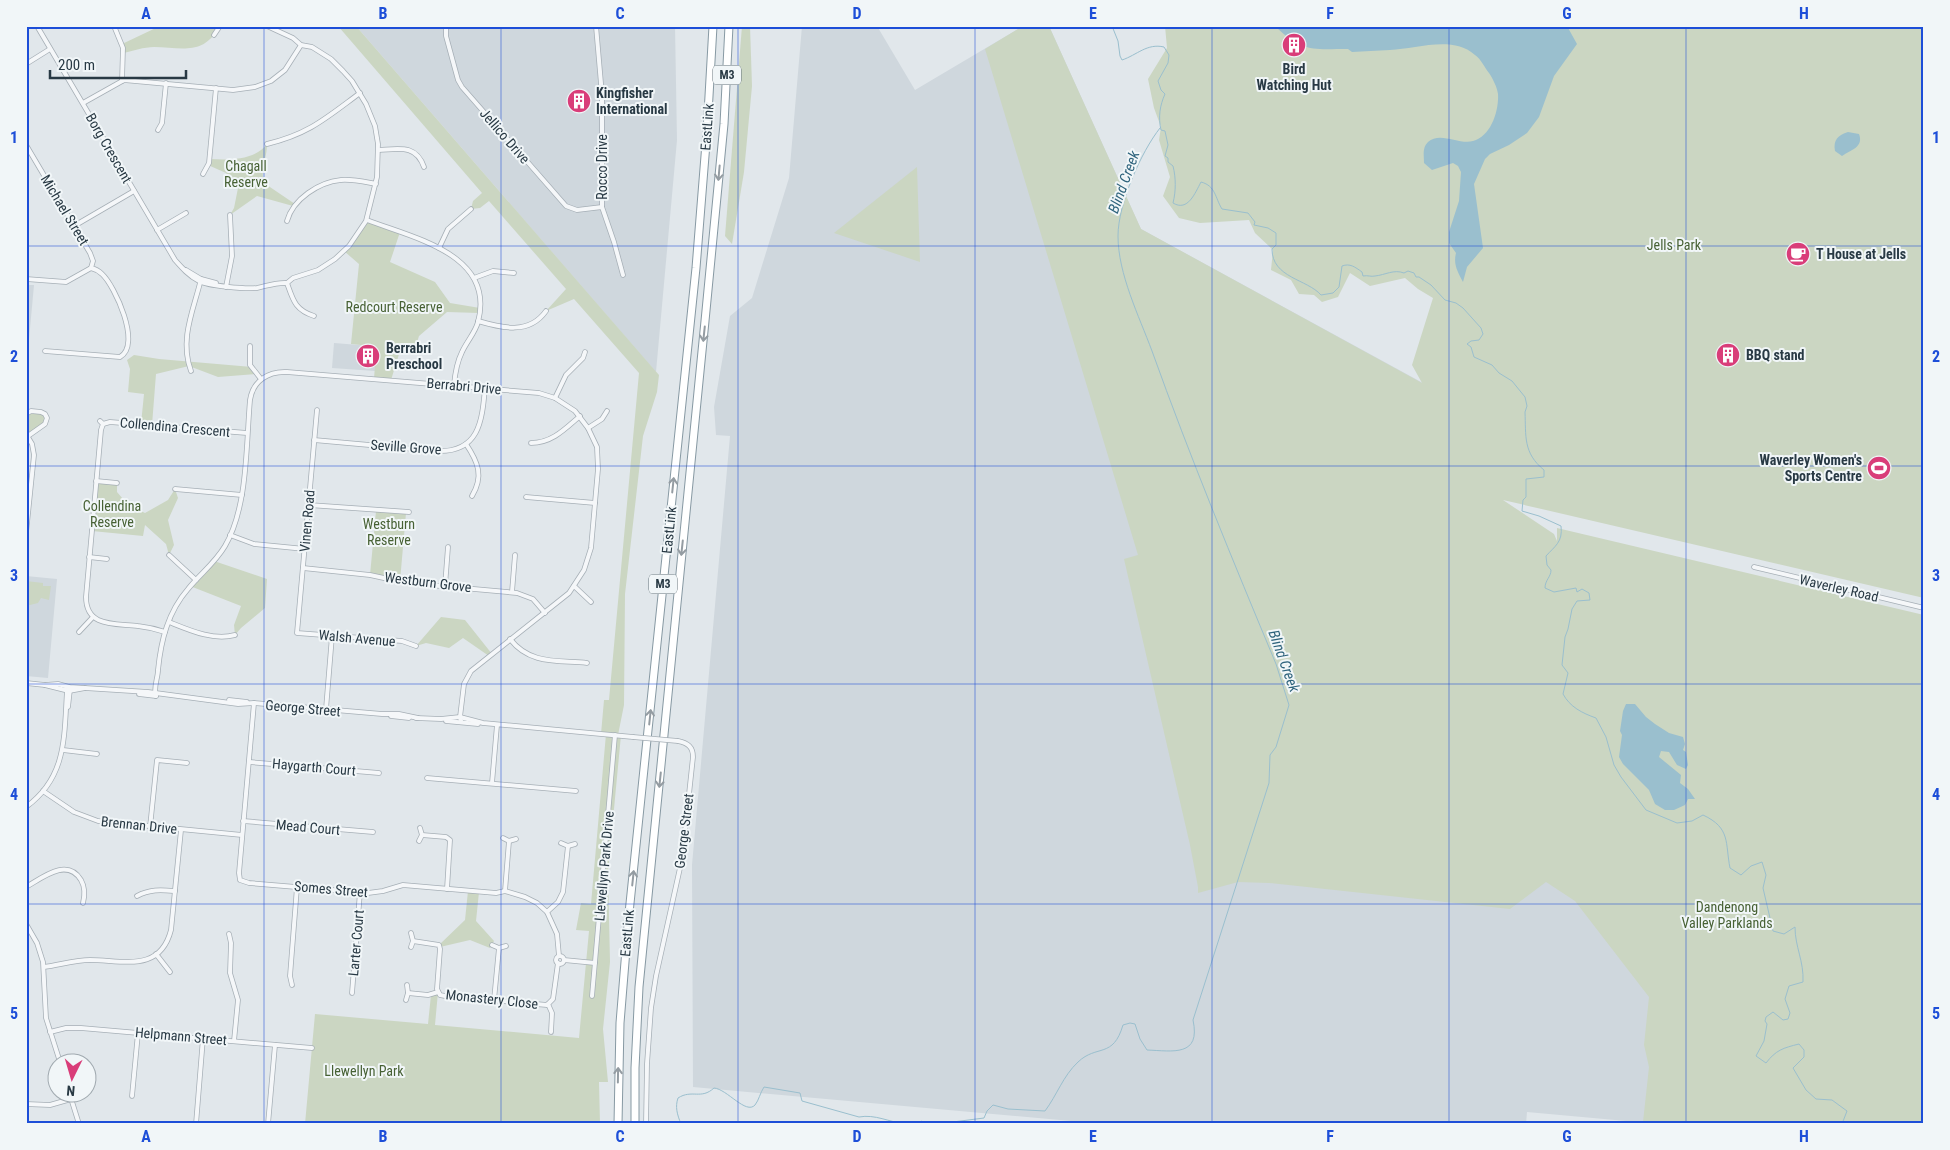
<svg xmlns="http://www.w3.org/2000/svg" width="1950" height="1150" viewBox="0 0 1950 1150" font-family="'Roboto Condensed',sans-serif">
  <rect width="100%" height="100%" fill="#e1e7eb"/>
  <g fill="#cfd7dd">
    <path d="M356 26H675L677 140 656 372Z"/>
    <path d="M802 26H877L915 90 1023 26H1049L1141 229 1423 383 1499 592 1715 966 1659 1124 1527 1112 1526 1124H1104L693 1087 692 865 730 436 716 435 714 407 730 316 752 298 789 178Z"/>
    <path d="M26 285H34L26 372Z"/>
    <path d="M334 343 371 346 376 352 375 371 332 368Z"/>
    <path d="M26 576 57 579 48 678 26 676Z"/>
  </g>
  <g fill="#cbd6c2">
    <path d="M160 26H212L217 30C202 56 178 47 154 47 144 47 133 51 123 53L122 44Z"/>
    <path d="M338 26H356L659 375 657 392 643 436 625 594 624 705 618 735H621L608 872 610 962 603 1029 608 1082H599L600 1124H305L315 1014 428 1024 431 995 438 992 435 1025 579 1038 589 931 576 930 581 903 591 904 606 734H601L604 700H609L639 373 574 299 546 311 566 289 489 201 480 208 471 209 473 201 482 193Z"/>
    <path d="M742 26H750L752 86 744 172 732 244 725 236Z"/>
    <path d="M1023 26H1049L1141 229 1422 383 1412 365 1433 298 1418 289 1405 278 1370 286 1350 273 1338 297 1322 302 1314 295 1299 294 1291 280 1271 270 1273 250 1255 233 1249 220 1200 223 1179 218 1163 196 1170 177 1159 140 1161 127 1154 108 1148 79 1167 48 1165 26H1924V598L1503 500 1554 534 1557 541V528L1924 615V1124H1659L1643 1122 1649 1067 1644 1045 1649 997 1575 901 1546 882 1510 909 1269 883 1238 882 1198 893V887L1190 845 1124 559 1138 555 985 49Z"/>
    <path d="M267 144C267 159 260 168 264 183L295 204 293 206 257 196 230 215 234 208 238 188 226 173 208 165 209 159C228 160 254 161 267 144Z"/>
    <path d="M917 167 920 262 834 233Z"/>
    <path d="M366 221 400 232 390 262 435 282 450 303 480 308 479 313 447 312 419 336 414 352 400 351 391 380 374 379 376 352 371 346 351 344 359 264 344 251Z"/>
    <path d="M134 355 159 359 252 367 257 374 218 377 189 366 156 374 152 425 141 424 144 394 128 392 130 369 127 360Z"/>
    <path d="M29 412H44L46 422 28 436 26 434V414Z"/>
    <path d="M96 481 117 483V492L128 505 145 513 168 500 175 489 178 498 168 520 174 545 169 555 166 544 145 525 143 536 92 531Z"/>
    <path d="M376 511 406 513 400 581 370 575Z"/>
    <path d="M214 561 267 579 265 608 241 628 235 635 234 625 241 606 190 586Z"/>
    <path d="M26 581 43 583V586H51L49 600 41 598 38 603 26 606Z"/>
    <path d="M441 617 465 620 492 654 489 656 463 638 449 648 426 643 416 646Z"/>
    <path d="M468 891 479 892 476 921 494 941 490 948 470 940 440 947 439 945 465 920Z"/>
  </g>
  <g fill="#9abfce">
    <path d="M1275 26H1567L1577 44 1554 76 1539 117 1527 133 1509 145 1490 154 1485 159 1474 184 1483 248 1467 267 1463 282C1458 272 1453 265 1456 253L1449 243V232L1459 201 1461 172 1458 166 1453 163 1432 170 1424 163C1424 156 1422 148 1428 142 1440 131 1459 145 1473 141 1491 136 1499 111 1498 94 1497 87 1493 79 1489 73 1485 68 1481 59 1475 55 1453 35 1416 49 1390 50 1377 51 1364 51 1352 52L1348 49C1312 49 1303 53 1275 26Z"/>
    <path d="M1848 132 1859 134C1864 147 1851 150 1842 156L1835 151C1833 140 1838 135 1848 132Z"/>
    <path d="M1626 704H1635L1646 717 1655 724 1669 733 1683 737 1685 744 1683 750 1686 752 1688 765 1686 769 1677 765 1669 752 1661 751 1659 757 1681 775 1680 783 1688 789 1695 799H1688L1685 805 1674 810H1665L1655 804 1649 790 1623 764 1619 757 1622 735 1620 731 1623 711Z"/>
  </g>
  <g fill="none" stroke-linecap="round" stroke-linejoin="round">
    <g stroke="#9abfce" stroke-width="1">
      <path d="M1112 26 1118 41 1120 56 1122 60C1137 55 1147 43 1164 47L1169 55 1168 63 1158 81 1161 90 1165 94C1160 105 1158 117 1161 130L1165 131 1168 145 1165 156 1168 158V162L1173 166C1176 178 1176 191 1173 203 1188 212 1195 193 1201 182 1216 186 1215 198 1222 209L1248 213 1255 222 1254 225 1268 228 1276 233V245L1272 249C1272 278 1307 279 1321 295L1333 293 1339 287 1342 266C1350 263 1355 267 1362 272L1363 276C1368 275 1371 277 1375 276 1385 275 1394 269 1404 273L1408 271 1414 273 1416 277H1419L1431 285 1445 300 1456 303 1463 308 1481 328 1483 334 1479 340 1471 341 1467 344 1471 347 1474 357 1492 365 1499 373 1512 381 1525 397 1527 406 1525 412C1526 436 1523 453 1544 470V477L1526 479V497L1523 500 1522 511 1539 516 1561 526C1563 542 1555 546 1546 556L1547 565 1551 570C1551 577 1545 580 1545 588L1554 592 1576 588 1577 592 1582 589 1589 593 1590 600 1577 601 1572 609 1568 629 1565 637 1562 665 1568 673 1563 694C1570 707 1582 713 1596 718L1606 737 1614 765 1621 777 1646 810 1677 823 1692 821 1703 815C1731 828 1725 843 1730 868L1741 875 1751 866 1762 862 1766 875 1763 888 1773 931 1784 934 1795 927C1795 947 1804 961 1803 982L1789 986 1785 999 1790 1013 1788 1019 1783 1020 1773 1012 1766 1017 1765 1021 1767 1024 1764 1041 1756 1056 1766 1063C1776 1050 1783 1048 1799 1044L1804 1050V1057L1793 1068 1806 1090 1816 1099 1832 1100 1847 1111 1842 1124"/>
      <path d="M681 1124C677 1114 675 1107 678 1098 692 1089 701 1100 714 1088 727 1089 746 1115 755 1105 759 1100 760 1093 764 1087L800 1093 802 1101 859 1117C875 1114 889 1122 905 1124"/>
      <path d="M918 1124 921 1121 926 1124"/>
      <path d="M937 1124 984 1118 987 1111 993 1105 1008 1109 1045 1111C1057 1095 1063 1076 1078 1062 1097 1044 1113 1059 1123 1025L1130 1023 1135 1024 1140 1039 1147 1050C1173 1051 1201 1057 1193 1020L1269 783 1270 755 1276 747 1289 705 1276 664C1233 561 1190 457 1152 351 1139 316 1118 274 1118 236 1118 204 1141 152 1160 128"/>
    </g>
    <g stroke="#a6afb6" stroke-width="5.5">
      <g id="minor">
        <path d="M37 26 175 260C182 268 189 276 199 281 208 286 245 289 257 288 267 286 276 282 287 283L293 278 318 270 335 259 349 246 366 221 377 177 378 144 375 126 366 104 352 81 343 71 331 59 312 47 301 45 293 38 267 26"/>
        <path d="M114 26 123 48 122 81"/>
        <path d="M448 26 446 29V36L458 80 462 87 566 206 577 210 602 207"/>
        <path d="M596 26 602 95V207L614 242 623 275"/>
        <path d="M214 35 220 26"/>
        <path d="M26 64 50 49"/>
        <path d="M83 103 124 80 233 90 255 87 271 81 285 70 301 45"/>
        <path d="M158 130 162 123 166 83"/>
        <path d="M267 144C309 134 326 118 360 93"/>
        <path d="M26 145 90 253 93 261 91 268C95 269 99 271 102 274 115 286 142 345 120 357L45 351"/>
        <path d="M379 150C399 149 416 144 424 167"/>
        <path d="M203 174 209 163 216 88"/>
        <path d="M367 220C413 238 496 254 478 322 475 333 467 341 462 352 457 362 455 374 454 385"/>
        <path d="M287 221C293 199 319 182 341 180 352 179 365 182 376 184"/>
        <path d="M74 226 134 191"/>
        <path d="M157 230 186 213"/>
        <path d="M439 248 448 229 471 209"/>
        <path d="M186 270 201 279 216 283"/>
        <path d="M474 278 493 271 514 273"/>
        <path d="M26 279 66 282 91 268"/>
        <path d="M287 283C293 300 295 310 314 316"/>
        <path d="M226 287 232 256 230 215"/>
        <path d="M478 321C502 328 529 335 546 311"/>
        <path d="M250 346V365L261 379"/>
        <path d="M191 371C179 339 194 309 201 279"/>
        <path d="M555 398 566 375 583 358 585 352"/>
        <path d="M317 410 297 633 402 641 416 646"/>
        <path d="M26 414 31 411 41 412 45 414 47 418 45 424 28 436"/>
        <path d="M100 421 103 424 101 430 86 597C86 628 116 623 138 626 147 627 156 629 165 632"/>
        <path d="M103 424 110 422 247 433"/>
        <path d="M588 428 602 419 607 411"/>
        <path d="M26 434 32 444 34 455 26 533"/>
        <path d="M314 440 436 451C479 453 482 422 485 388"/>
        <path d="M531 443C552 443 565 429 580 416"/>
        <path d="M466 444C478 462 484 476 472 496"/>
        <path d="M96 481 117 483"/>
        <path d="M175 489 242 495"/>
        <path d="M526 497 595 503"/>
        <path d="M309 505 409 512"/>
        <path d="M230 535 254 544 305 549"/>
        <path d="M169 555 196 580"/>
        <path d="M89 557 107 559"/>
        <path d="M1754 567 1924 608"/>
        <path d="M303 568 370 575 407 583 517 593 533 599 545 613"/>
        <path d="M445 586 448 547"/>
        <path d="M574 586 591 602"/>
        <path d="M512 592 515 555"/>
        <path d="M169 622C189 630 213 641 235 635"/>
        <path d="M79 632 93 617"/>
        <path d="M510 639C530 665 558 660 587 663"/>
        <path d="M26 683 45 685 69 691 85 688"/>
        <path d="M45 685 58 684 69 687 148 692 238 704 254 703 382 714H399L418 718"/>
        <path d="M139 694 156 696"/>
        <path d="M156 696C153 688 158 678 158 670 161 640 168 612 188 589 200 574 215 563 225 546 248 507 246 445 250 400 253 381 268 371 287 372L539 393 555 398 575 411 588 428 597 447 598 469 591 548 584 570 569 593 471 671 464 684 460 717 461 721"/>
        <path d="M229 700 247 702"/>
        <path d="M254 703 239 873 240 880 249 883 368 893 383 891 403 885 496 893 505 891 525 897 537 903 547 912 557 934 559 956"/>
        <path d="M68 707 70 689"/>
        <path d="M326 709 332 636"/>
        <path d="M391 716 409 718"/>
        <path d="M416 718 441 719 460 717 483 723 633 737"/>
        <path d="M446 721 478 724"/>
        <path d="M63 750 97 754"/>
        <path d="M249 762 379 773"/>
        <path d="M427 778 576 791"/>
        <path d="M492 783 497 725"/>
        <path d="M43 791 74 812 98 821 242 835"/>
        <path d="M26 807C67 777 64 737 67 691L69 687"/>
        <path d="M243 821 373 832"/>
        <path d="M150 827 157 760 187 763"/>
        <path d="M422 835 446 837 450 840 447 889"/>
        <path d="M503 838 509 841 516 839"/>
        <path d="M419 841 422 835 420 828"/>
        <path d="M561 843 568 846 575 844"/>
        <path d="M26 887C42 878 67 857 81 880 85 887 85 895 83 903"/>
        <path d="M505 891 509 841"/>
        <path d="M137 896C150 889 161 890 175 891"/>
        <path d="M547 912 558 902 563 892 568 846"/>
        <path d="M26 924 37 943 43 962 46 1018 60 1062"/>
        <path d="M229 934 231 943 230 973 238 1000 234 1041"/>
        <path d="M413 941 439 945 440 949 437 989 440 995 445 996 547 1005 553 999 558 963"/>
        <path d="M492 945 499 948 506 946"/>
        <path d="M411 947 413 941 411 933"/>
        <path d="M156 954 170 972"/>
        <circle cx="560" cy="960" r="4"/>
        <path d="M564 960 595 963"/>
        <path d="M44 967C59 965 75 960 90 960 123 960 160 973 171 930L181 830"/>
        <path d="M292 985 290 976 297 887"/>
        <path d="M352 993 360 892"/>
        <path d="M408 993 428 995 438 992"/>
        <path d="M592 996 615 735"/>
        <path d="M406 1000 408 993 407 985"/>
        <path d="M494 1000 499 948"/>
        <path d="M548 1004 552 1013 551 1032"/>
        <path d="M50 1032 66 1028H81L312 1048"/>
        <path d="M69 1092 79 1124"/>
        <path d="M132 1096 138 1033"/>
        <path d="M26 1104 50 1105 71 1099"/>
        <path d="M196 1124 203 1038"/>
        <path d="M268 1124 275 1045"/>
        <path d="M646 1124 647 1064 651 1008 656 976 682 859 693 757C693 747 688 743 678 741"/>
      </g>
    </g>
    <g stroke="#8799a3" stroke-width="9">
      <g id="motorway">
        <path d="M618 1124 620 1023 629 913 696 268 707 131 713 26"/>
        <path d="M635 1124V1068L639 987 705 321 724 124 729 26"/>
      </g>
    </g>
    <use href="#minor" stroke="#f5f7f9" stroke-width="4"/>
    <use href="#motorway" stroke="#fff" stroke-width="7"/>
    <g stroke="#a6afb6" stroke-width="5.5" stroke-linecap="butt">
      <path id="minor-bridge" d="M633 737 678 741"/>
    </g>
    <use href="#minor-bridge" stroke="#f5f7f9" stroke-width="4"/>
  </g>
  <defs><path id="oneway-shaft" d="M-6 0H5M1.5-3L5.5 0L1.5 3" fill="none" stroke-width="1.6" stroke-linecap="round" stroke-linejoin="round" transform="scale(1.25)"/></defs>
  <g stroke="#949ca2">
    <use href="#oneway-shaft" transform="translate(719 173) rotate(95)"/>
    <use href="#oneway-shaft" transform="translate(704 334) rotate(96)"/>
    <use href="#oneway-shaft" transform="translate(673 485) rotate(-84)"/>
    <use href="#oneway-shaft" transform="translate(682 548) rotate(96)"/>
    <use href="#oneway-shaft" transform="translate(650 717) rotate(-84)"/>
    <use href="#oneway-shaft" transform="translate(660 780) rotate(96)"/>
    <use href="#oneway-shaft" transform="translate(633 878) rotate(-84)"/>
    <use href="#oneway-shaft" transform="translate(618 1075) rotate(-89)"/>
  </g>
  <path fill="none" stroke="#1d4ed8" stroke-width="1" stroke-opacity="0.55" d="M264 26V1124M501 26V1124M738 26V1124M975 26V1124M1212 26V1124M1449 26V1124M1686 26V1124M26 246H1924M26 466H1924M26 684H1924M26 904H1924"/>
  <defs>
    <g id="building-disc" transform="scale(1.25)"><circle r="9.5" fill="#d93d79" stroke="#f1f6f8"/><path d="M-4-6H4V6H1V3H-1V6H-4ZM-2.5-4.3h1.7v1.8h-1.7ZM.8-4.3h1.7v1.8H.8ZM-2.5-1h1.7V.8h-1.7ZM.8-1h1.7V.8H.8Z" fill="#fff"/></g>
    <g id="cafe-disc" transform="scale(1.25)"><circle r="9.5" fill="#d93d79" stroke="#f1f6f8"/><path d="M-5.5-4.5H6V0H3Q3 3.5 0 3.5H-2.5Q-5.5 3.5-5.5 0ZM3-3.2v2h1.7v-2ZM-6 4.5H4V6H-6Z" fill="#fff"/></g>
    <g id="stadium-disc" transform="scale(1.25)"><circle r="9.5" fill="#d93d79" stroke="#f1f6f8"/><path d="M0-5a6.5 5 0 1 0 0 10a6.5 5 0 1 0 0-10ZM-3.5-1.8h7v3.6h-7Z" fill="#fff"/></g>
  </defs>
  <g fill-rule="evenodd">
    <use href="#building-disc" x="1294" y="45"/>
    <use href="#building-disc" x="579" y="101"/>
    <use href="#cafe-disc" x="1798" y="254"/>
    <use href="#building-disc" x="1728" y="355"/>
    <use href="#building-disc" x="368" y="356"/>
    <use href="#stadium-disc" x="1879" y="468"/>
  </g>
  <g text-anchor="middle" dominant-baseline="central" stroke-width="4" stroke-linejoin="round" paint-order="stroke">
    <g fill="#f1f6f8" stroke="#64727a" stroke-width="1">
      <rect x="713" y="65.5" width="28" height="19" rx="4"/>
      <rect x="649" y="574.5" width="28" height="19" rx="4"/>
    </g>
    <g font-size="12" font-weight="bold" fill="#283944">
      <text x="727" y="75">M3</text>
      <text x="663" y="584">M3</text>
    </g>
    <g font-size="14" font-weight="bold" fill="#283944" stroke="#f1f6f8" text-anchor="start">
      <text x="1294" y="69" text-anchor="middle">Bird<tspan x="1294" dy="16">Watching Hut</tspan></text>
      <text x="596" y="93">Kingfisher<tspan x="596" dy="16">International</tspan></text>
      <text x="1816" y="254">T House at Jells</text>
      <text x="386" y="348">Berrabri<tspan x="386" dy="16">Preschool</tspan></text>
      <text x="1746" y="355">BBQ stand</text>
      <text x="1862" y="460" text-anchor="end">Waverley Women's<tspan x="1862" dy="16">Sports Centre</tspan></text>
    </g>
    <g font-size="14" fill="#283944" stroke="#f1f6f8">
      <text transform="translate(707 127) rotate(-86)">EastLink</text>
      <text transform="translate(505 136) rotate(49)">Jellico Drive</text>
      <text transform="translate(109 148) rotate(60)">Borg Crescent</text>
      <text transform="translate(602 167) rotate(-90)">Rocco Drive</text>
      <text transform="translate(65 210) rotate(59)">Michael Street</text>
      <text transform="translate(464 386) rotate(5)">Berrabri Drive</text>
      <text transform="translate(175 427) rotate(5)">Collendina Crescent</text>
      <text transform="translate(406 447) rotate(4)">Seville Grove</text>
      <text transform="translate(307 521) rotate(-85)">Vinen Road</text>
      <text transform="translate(669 530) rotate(-84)">EastLink</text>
      <text transform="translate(428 582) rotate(7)">Westburn Grove</text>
      <text transform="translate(1839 588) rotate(13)">Waverley Road</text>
      <text transform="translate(357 638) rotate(5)">Walsh Avenue</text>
      <text transform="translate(303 708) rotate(5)">George Street</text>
      <text transform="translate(314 767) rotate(5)">Haygarth Court</text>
      <text transform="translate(139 825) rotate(6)">Brennan Drive</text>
      <text transform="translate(308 827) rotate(5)">Mead Court</text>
      <text transform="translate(684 831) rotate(-83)">George Street</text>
      <text transform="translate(604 866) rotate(-85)">Llewellyn Park Drive</text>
      <text transform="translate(331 889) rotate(5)">Somes Street</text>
      <text transform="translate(627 933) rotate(-85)">EastLink</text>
      <text transform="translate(356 943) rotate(-85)">Larter Court</text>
      <text transform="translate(492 999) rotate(6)">Monastery Close</text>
      <text transform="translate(181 1036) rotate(5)">Helpmann Street</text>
    </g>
    <g font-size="14" fill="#476134" stroke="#f1f6f8">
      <text x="246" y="166">Chagall<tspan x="246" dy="16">Reserve</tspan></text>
      <text x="1674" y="245">Jells Park</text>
      <text x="394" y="307">Redcourt Reserve</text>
      <text x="112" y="506">Collendina<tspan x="112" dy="16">Reserve</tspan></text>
      <text x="389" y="524">Westburn<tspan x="389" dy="16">Reserve</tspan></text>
      <text x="1727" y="907">Dandenong<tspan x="1727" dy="16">Valley Parklands</tspan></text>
      <text x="364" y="1071">Llewellyn Park</text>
    </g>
    <g font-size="15" font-style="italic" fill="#2e637c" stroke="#f1f6f8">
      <text transform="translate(1124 182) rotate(-70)">Blind Creek</text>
      <text transform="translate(1284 661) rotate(70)">Blind Creek</text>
    </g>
  </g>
  <rect width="1950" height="1150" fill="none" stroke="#f1f6f8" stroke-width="55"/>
  <g transform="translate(72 1078) rotate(185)"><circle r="24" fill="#f1f6f8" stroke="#a1aab0"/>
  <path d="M0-4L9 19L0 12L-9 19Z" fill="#d93d79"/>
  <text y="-8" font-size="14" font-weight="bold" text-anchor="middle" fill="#283944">N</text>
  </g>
  <path d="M50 70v8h136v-8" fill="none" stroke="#283944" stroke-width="2.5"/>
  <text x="58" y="70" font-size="15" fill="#283944" stroke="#f1f6f8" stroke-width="4" paint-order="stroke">200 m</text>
  <rect x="28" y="28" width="1894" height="1094" fill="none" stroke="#1d4ed8" stroke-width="2"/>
  <g font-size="16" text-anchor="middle" font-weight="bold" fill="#1d4ed8">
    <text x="146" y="19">A</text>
    <text x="383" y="19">B</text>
    <text x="620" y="19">C</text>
    <text x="857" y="19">D</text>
    <text x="1093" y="19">E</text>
    <text x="1330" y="19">F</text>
    <text x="1567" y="19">G</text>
    <text x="1804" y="19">H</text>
    <text x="14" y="143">1</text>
    <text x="1936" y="143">1</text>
    <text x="14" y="362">2</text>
    <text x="1936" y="362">2</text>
    <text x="14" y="581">3</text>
    <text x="1936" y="581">3</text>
    <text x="14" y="800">4</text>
    <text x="1936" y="800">4</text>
    <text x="14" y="1019">5</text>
    <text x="1936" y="1019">5</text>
    <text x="146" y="1142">A</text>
    <text x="383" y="1142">B</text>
    <text x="620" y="1142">C</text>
    <text x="857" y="1142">D</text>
    <text x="1093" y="1142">E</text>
    <text x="1330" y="1142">F</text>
    <text x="1567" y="1142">G</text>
    <text x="1804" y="1142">H</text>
  </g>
</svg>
